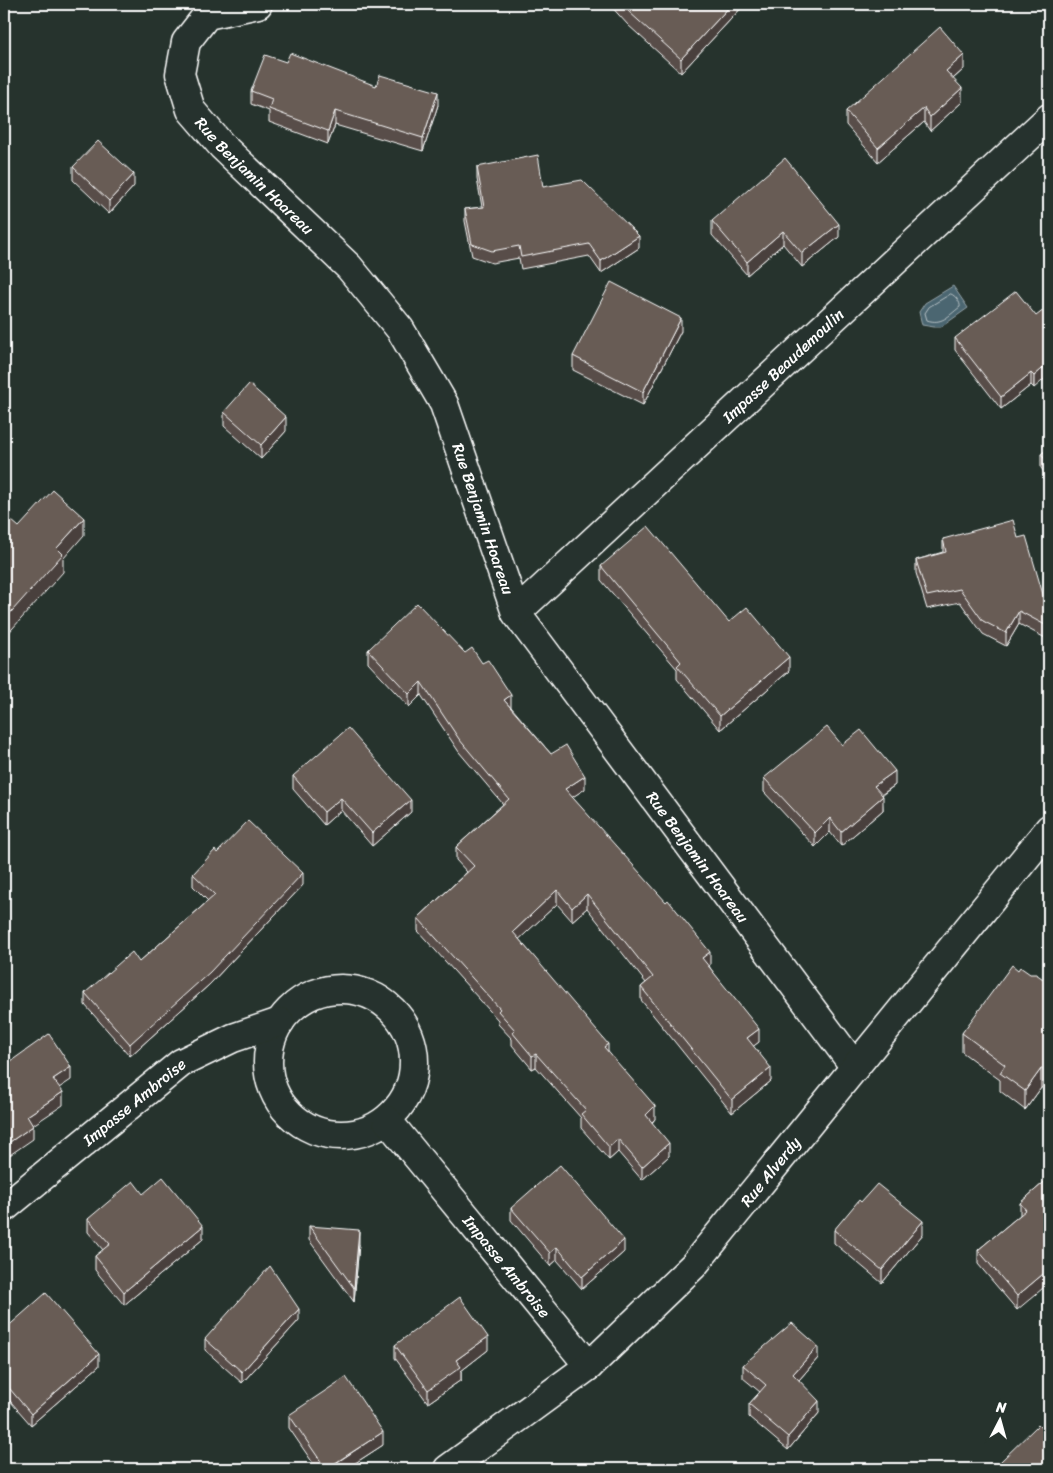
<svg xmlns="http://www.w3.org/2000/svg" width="1053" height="1473" viewBox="0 0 1053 1473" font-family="Sriracha,sans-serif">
  <rect width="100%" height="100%" fill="#26332d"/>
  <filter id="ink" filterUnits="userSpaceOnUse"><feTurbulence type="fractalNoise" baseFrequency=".02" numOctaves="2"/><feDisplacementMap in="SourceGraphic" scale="10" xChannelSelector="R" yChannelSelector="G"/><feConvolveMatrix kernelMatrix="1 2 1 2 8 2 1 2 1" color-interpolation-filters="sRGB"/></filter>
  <g filter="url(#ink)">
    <path fill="#4c6671" stroke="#94a3aa" d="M953 286 968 308 941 327H934L922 325 919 312 925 303Z"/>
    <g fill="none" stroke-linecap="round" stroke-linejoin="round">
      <path stroke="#b7c2c6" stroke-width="1" d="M951 294C955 295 961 303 960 307 948 316 942 325 927 320L925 313 929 307Z"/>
      <g stroke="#fff" stroke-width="31">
        <g id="minor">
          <path id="s1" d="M258 4 207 15 186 42 180 74 191 110 222 146 349 267 400 329 444 404 516 613 855 1067"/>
          <path id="s2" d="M516 613 1049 118"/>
          <circle cx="341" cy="1062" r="73"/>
          <path id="s3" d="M387 1120 589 1366"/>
          <path id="s4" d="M4 1208 181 1063 233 1038 280 1022"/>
          <path id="s5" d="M448 1469 589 1366 693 1266 1049 829"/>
        </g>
      </g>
      <use href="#minor" stroke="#26332d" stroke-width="28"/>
    </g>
    <g fill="#594e49" stroke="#fff">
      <path d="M609 4H743V6L681 73 628 25Z"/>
      <path d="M286 62 376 86 438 105 423 151 335 125 328 144 269 122V111L251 104V91Z"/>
      <path d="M964 69 953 79 962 102 930 131 924 122 878 162 846 125V111Z"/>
      <path d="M73 167 134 186 109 214 73 180Z"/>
      <path d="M477 167 543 187 639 248 601 273 589 256 521 269 519 258 492 263 472 256 465 221V209L482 207 477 179Z"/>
      <path d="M712 221 839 237 802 267 783 244 747 275 712 235Z"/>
      <path d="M1036 316 1034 388 1031 385 1001 409 955 350V338Z"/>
      <path d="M681 331 643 405 573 370V356Z"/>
      <path d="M224 412 286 431 261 459 224 426Z"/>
      <path d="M1049 448V478L1041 468V454Z"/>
      <path d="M1018 538 1049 615V640L1019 624 1006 646 983 634 960 602 927 609 916 573V560L943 552V539Z"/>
      <path d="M601 566 729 622 789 671 720 730 677 679V669L601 580Z"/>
      <path d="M368 650 511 707 551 754 585 789 572 797 710 965 709 966 759 1042 753 1046 771 1081 732 1113 641 1000V987L646 983 587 908 572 921 557 904 519 939 608 1052 655 1119 652 1123 669 1156 642 1180 618 1152 609 1160 581 1128V1118L536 1067 532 1069 512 1045V1039L498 1024V1020L418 931V918L467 872 456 860V847L503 804 459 752 421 695 409 707 368 663Z"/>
      <path d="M842 745 895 785 882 795 883 810 841 846 830 832 815 847 764 792V778Z"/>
      <path d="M293 776 411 812 372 846 341 810 324 825 293 789Z"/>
      <path d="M217 853 303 885 210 984 130 1056 85 1005V993L139 962 208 901 193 886V874Z"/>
      <path d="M1018 970 1049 983V1087L1041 1088 1025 1110 1000 1091V1080L962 1052V1033Z"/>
      <path d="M1049 1178 1017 1310 978 1264V1250L1020 1215V1203Z"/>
      <path d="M143 1194 203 1239 124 1305 95 1270V1256L103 1250 88 1232V1219Z"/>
      <path d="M861 1202 923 1234 882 1283 834 1243V1230Z"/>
      <path d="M511 1208 624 1252 582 1289 557 1260 550 1266 511 1220Z"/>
      <path d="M309 1226 359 1244 354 1302 309 1240Z"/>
      <path d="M299 1320 242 1383 205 1350V1339Z"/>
      <path d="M4 1330 99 1366 31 1425 4 1394Z"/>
      <path d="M395 1345 488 1350 461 1371V1380L428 1403 395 1358Z"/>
      <path d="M818 1358 799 1380 819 1413 788 1450 749 1417V1404L760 1392 743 1378V1365Z"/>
      <path d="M289 1415 383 1445 346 1469H317L289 1428Z"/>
      <path d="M1000 1462 1049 1469H1000Z"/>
    </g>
    <g fill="#48403c" stroke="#fff">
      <path d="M732 4H743V6L681 73V59Z"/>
      <path d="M964 55V69L946 85V71Z"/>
      <path d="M962 88V102L930 131V117Z"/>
      <path d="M438 92V105L423 151V138Z"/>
      <path d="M924 108V122L878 162V148Z"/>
      <path d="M335 111V125L328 144V131Z"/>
      <path d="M134 174V186L109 214V201Z"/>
      <path d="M839 224V237L802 267V253Z"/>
      <path d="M783 231V244L747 275V262Z"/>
      <path d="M639 236V248L601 273V261Z"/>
      <path d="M681 318V331L643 405V392Z"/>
      <path d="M1049 363V375L1034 388V376Z"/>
      <path d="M1031 373V385L1001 409V397Z"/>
      <path d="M286 417V431L261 459V445Z"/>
      <path d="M84 518V535L63 559V572L4 638V620L57 548Z"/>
      <path d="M1019 611V624L1006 646V633Z"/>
      <path d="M789 657V671L720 730V716Z"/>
      <path d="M421 682V695L409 707V694Z"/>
      <path d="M511 695V708L504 700Z"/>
      <path d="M895 771V785L874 800V786Z"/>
      <path d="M585 776V789L565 802V789Z"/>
      <path d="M883 796V810L841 846V832Z"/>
      <path d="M341 798V810L324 825V812Z"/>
      <path d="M411 800V812L372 846V833Z"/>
      <path d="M830 818V832L815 847V833Z"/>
      <path d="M303 873V885L210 984 130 1056V1044Z"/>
      <path d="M557 890V904L513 945V932Z"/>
      <path d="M587 894V908L572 921V908Z"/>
      <path d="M710 952V965L702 971V958Z"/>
      <path d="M759 1029V1042L747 1051V1038Z"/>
      <path d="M608 1044V1057L604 1047Z"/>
      <path d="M536 1054V1067L532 1069V1056Z"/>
      <path d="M71 1067V1080L53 1092V1079Z"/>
      <path d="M771 1068V1081L732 1113V1100Z"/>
      <path d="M1041 1069V1088L1025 1110V1091Z"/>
      <path d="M63 1092V1105L27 1129V1116Z"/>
      <path d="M655 1106V1119L646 1128V1115Z"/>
      <path d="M33 1126V1139L4 1159V1146Z"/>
      <path d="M618 1139V1152L609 1160V1147Z"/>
      <path d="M669 1143V1156L642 1180V1167Z"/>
      <path d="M923 1221V1234L882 1283V1270Z"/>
      <path d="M203 1226V1239L124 1305V1292Z"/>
      <path d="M359 1230V1244L354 1302V1288Z"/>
      <path d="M624 1240V1252L582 1289V1277Z"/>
      <path d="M557 1247V1260L550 1266V1253Z"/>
      <path d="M1049 1269V1283L1017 1310V1296Z"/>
      <path d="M299 1309V1320L242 1383V1372Z"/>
      <path d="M488 1337V1350L461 1371V1380L428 1403V1390L456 1360Z"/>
      <path d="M818 1346V1358L793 1387V1374Z"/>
      <path d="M99 1354V1366L31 1425V1414Z"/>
      <path d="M819 1401V1413L788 1450V1437Z"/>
      <path d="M383 1432V1445L346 1469H327Z"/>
    </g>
    <g fill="#675b55" stroke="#fff">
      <path d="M622 4H732L681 59 628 11Z"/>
      <path d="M940 27 964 55 946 71 962 88 930 117 924 108 878 148 846 111Z"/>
      <path d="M290 53 376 86 380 75 438 92 423 138 335 111 328 131 269 109 272 99 251 91 265 55 286 62Z"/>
      <path d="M98 141 134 174 109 201 73 167Z"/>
      <path d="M538 155 543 187 582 180 639 236 601 261 589 244 521 257 519 246 492 251 472 244 465 209 484 207 477 167Z"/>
      <path d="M785 158 839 224 802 253 783 231 747 262 712 221Z"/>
      <path d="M611 282 681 318 643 392 573 356Z"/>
      <path d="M1016 291 1036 316 1049 306V363L1034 376 1031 373 1001 397 955 338Z"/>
      <path d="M249 384 286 417 261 445 224 412Z"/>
      <path d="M1049 448V465L1041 454Z"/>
      <path d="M53 490 84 518 57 548 63 554 4 620V514L19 527Z"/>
      <path d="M1013 520 1018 538 1026 536 1049 615V627L1019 611 1006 633 983 621 960 589 927 596 916 560 946 552 943 539Z"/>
      <path d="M648 526 729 622 747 607 789 657 720 716 677 666 681 662 601 566Z"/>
      <path d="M417 603 465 653 472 648 482 663 488 660 511 695 504 700 551 754 566 745 585 776 565 789 666 902 668 900 710 952 702 958 759 1029 747 1038 771 1068 732 1100 641 987 653 977 587 894 572 908 557 890 513 932 608 1044 604 1047 655 1106 646 1115 669 1143 642 1167 618 1139 609 1147 581 1114 586 1110 536 1054 532 1056 512 1032 515 1030 498 1011 500 1009 418 918 474 866 456 847 509 799 459 739 421 682 409 694 368 650Z"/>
      <path d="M827 727 842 745 861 730 895 771 874 786 883 796 841 832 830 818 815 833 764 778Z"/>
      <path d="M348 728 411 800 372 833 341 798 324 812 293 776Z"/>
      <path d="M248 821 303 873 210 972 130 1044 85 993 132 952 139 962 215 895 193 874 215 850 217 853Z"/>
      <path d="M1012 965 1018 970 1020 967 1030 974H1036L1049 983V1068L1041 1069 1025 1091 1000 1073 1005 1065 962 1033Z"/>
      <path d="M49 1034 71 1067 53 1079 63 1092 27 1116 33 1126 4 1146V1066Z"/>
      <path d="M560 1165 624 1240 582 1277 557 1247 550 1253 511 1208Z"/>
      <path d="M163 1177 203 1226 124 1292 95 1256 110 1244 88 1219 133 1181 143 1194Z"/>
      <path d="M1049 1178V1269L1017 1296 978 1250 1026 1210 1020 1203Z"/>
      <path d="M877 1184 923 1221 882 1270 834 1230 859 1200 861 1202Z"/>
      <path d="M309 1226 359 1230 354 1288Z"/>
      <path d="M270 1266 299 1309 242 1372 205 1339Z"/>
      <path d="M46 1293 99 1354 31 1414 4 1382V1330Z"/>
      <path d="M460 1297 488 1337 456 1360 461 1367 428 1390 395 1345Z"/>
      <path d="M792 1323 818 1346 793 1374 819 1401 788 1437 749 1404 766 1385 743 1365Z"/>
      <path d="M346 1377 383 1432 326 1469 289 1415Z"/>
      <path d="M1038 1425 1049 1436V1469H1007L1000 1462Z"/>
      <path d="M219 1463 223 1469H210Z"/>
    </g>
  </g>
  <g text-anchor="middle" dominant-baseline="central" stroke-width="4" stroke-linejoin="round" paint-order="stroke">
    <g font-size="16" fill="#fff" stroke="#26332d">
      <text stroke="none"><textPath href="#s1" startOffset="248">Rue Benjamin Hoareau</textPath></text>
      <text stroke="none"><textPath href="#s2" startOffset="364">Impasse Beaudemoulin</textPath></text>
      <text stroke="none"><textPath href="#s1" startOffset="668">Rue Benjamin Hoareau</textPath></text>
      <text stroke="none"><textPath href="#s1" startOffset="1072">Rue Benjamin Hoareau</textPath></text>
      <text stroke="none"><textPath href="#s4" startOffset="168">Impasse Ambroise</textPath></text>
      <text stroke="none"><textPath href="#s5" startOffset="441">Rue Alverdy</textPath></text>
      <text stroke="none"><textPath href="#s3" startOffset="189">Impasse Ambroise</textPath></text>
    </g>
  </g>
  <rect width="1053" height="1473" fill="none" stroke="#26332d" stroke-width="20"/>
  <rect x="10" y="10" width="1033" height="1453" fill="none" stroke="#fff" stroke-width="2" filter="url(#ink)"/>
  <g transform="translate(1000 1420) rotate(6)" stroke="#26332d" stroke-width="4" paint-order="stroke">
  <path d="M0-4L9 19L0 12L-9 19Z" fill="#ffffff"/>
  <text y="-8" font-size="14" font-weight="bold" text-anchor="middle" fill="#ffffff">N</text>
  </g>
</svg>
